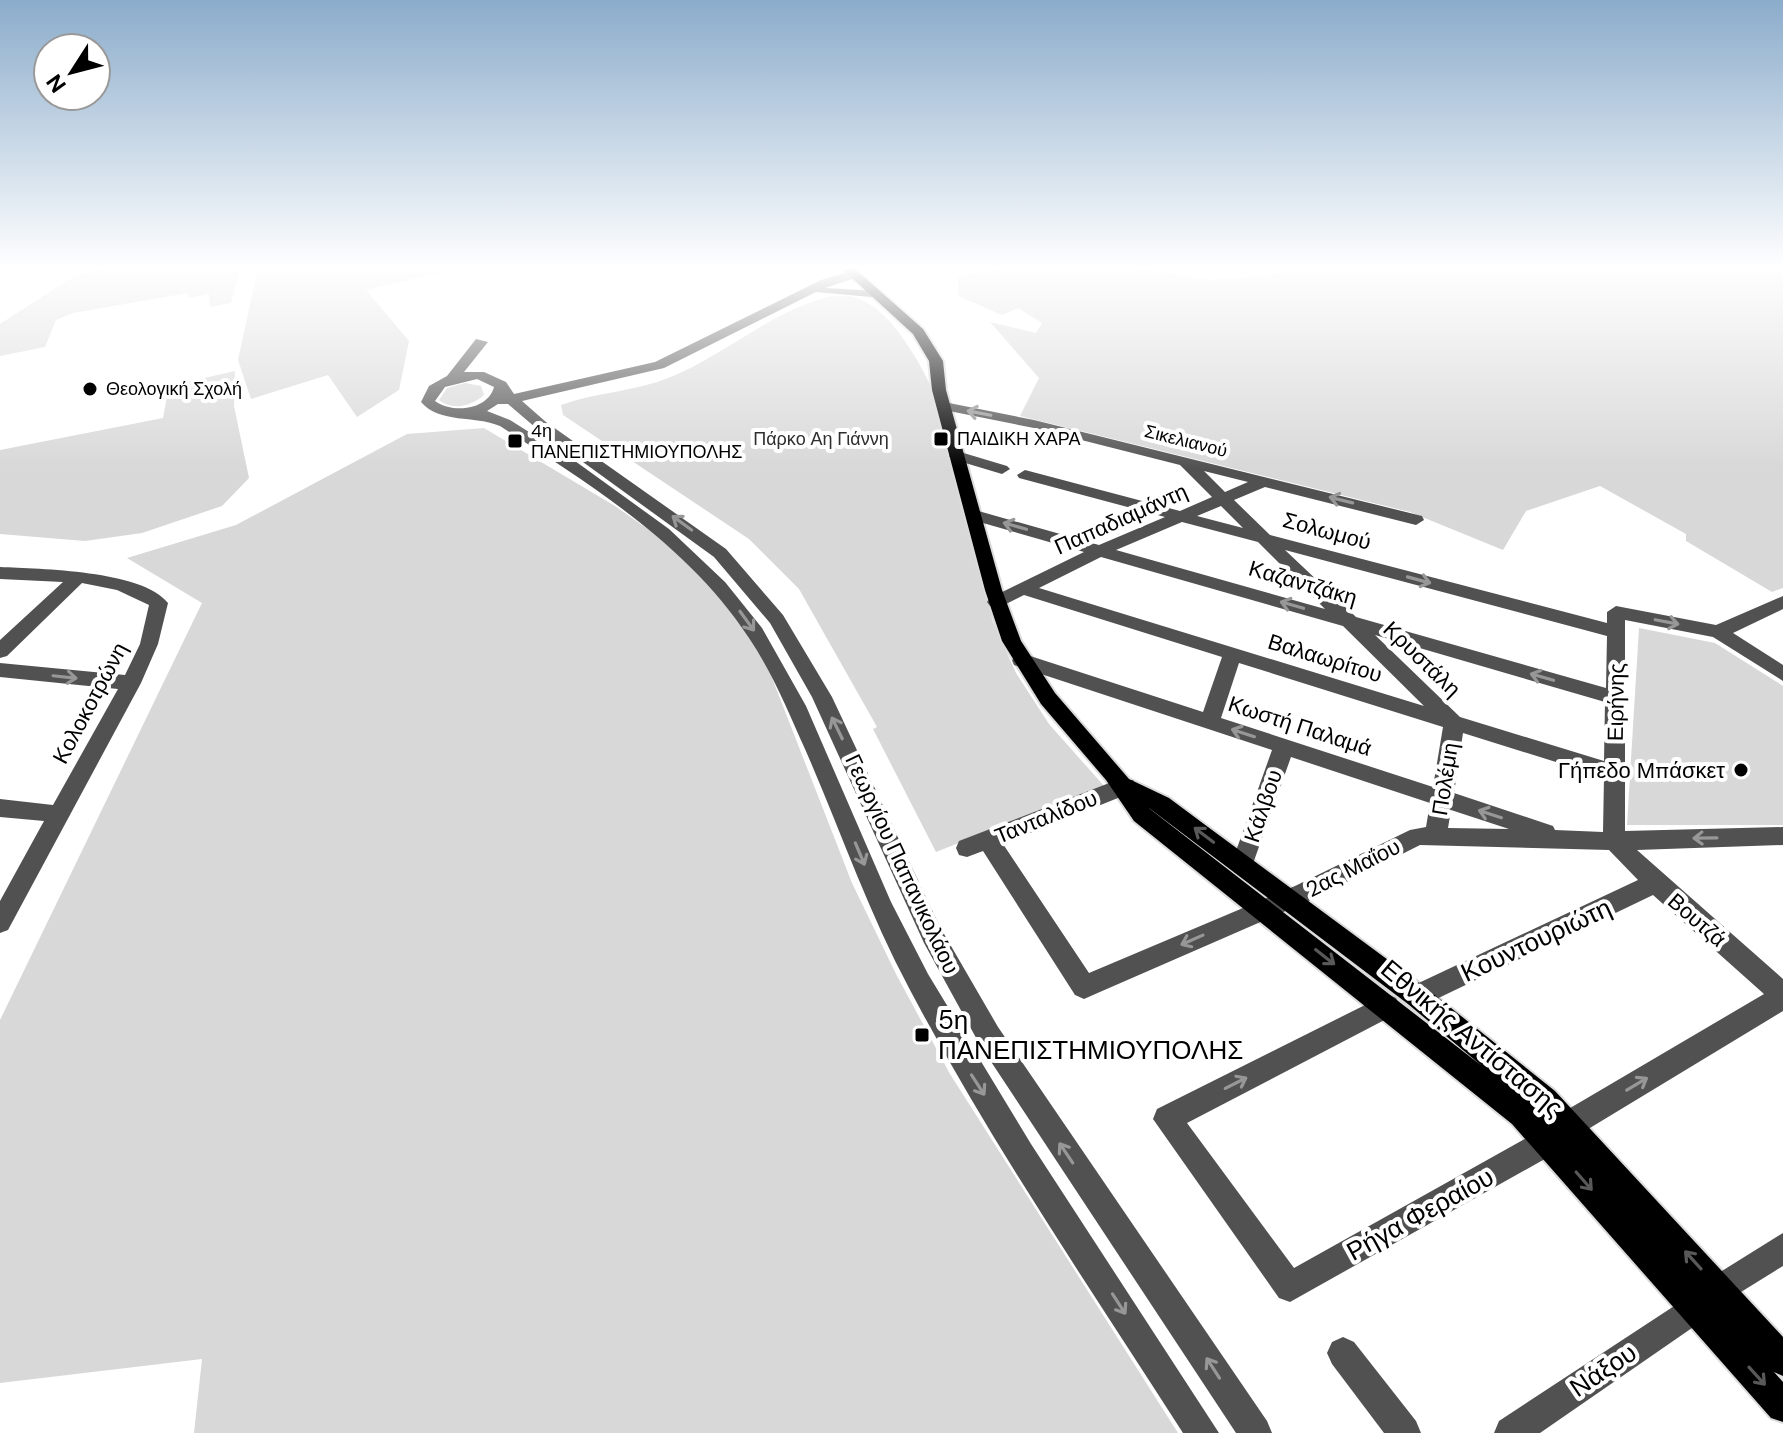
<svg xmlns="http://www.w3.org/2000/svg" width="1783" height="1433" viewBox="0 0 1783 1433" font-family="'DM Sans',sans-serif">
  <rect width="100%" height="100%" fill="#fff"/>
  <g fill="#d8d8d8">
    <path d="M107 268H241L231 303 210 307 209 294 188 298V293L73 313 56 320 45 347 0 356V324L74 276Z"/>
    <path d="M262 268H444L440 273 366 290 409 341 399 390 357 417 328 375 251 399 238 360 256 277Z"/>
    <path d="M1003 268H1134L1209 280 1277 274 1290 268H1783V588L1772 592 1686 541V534L1600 486 1526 511 1503 550 1410 512 1020 416 1039 378 990 322 1036 333 1042 323 1018 308 1002 315 958 296V277Z"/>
    <path d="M832 296C840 297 850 295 857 298 893 310 923 368 937 399L993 622 1016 673 1049 724 1104 786 936 852 873 729 877 727 799 589 749 539 563 415 561 405C596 392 633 392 668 378 725 356 773 309 832 296Z"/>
    <path d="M235 371 234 406 249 478 222 506 142 533 85 541 0 534V450L163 418 169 386Z"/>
    <path d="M465 383 481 386 484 395C472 406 452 411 439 400L447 388Z"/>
    <path d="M484 428 615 506 679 551 727 602 765 660 852 883 896 974 950 1074 1178 1433H194L202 1359 0 1383V1020L202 603 127 558 236 525 407 434Z"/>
    <path d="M1639 628 1715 643 1783 686V825H1627Z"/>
  </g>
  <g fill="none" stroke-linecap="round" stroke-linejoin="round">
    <g stroke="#dbdbdb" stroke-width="4">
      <path id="major" d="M841 268H854L923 329 943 361 946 390 1002 590 1021 641 1055 693 1129 779 1169 798 1208 827 1426 988 1555 1091 1783 1337V1376L1774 1372 1783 1382V1422L1771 1418 1512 1124 1134 821 1106 780 1041 704 1002 641 985 590 932 390 929 361 913 334ZM1149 808 1408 1004 1482 1066 1150 809Z"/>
    </g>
    <g fill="#515151" fill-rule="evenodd">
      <path d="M854 270 860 274 858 277 825 288 878 291 884 295 882 298 816 292 664 368 522 401 546 422 726 549 783 615 832 697 940 927 998 1027 1267 1421 1272 1433H1236L980 1045 924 943 812 697 770 623 714 557 536 428 508 404H498L487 411 510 420 575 461 669 529 725 582 762 628 806 706 891 902 928 974 1031 1144 1219 1433H1183C1089 1286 990 1142 909 988 868 911 840 829 805 749 788 711 772 672 749 638 688 545 591 485 500 426 474 415 440 424 421 402L429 386 447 376 476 339 488 342 464 372H484L506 382 514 394 655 362 821 280ZM477 379 494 387C488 410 453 414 435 401L445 387Z"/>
      <path d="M944 402 1034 420 1422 516 1424 520 1416 525 1265 487 1234 500 1270 535 1607 623V612L1616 606 1716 625 1783 596V609L1733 633 1783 665V681L1713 637 1625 620V831L1783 827V845L1637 850 1783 979V1011L1580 1134 1570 1138 1560 1134 1556 1124 1560 1114 1764 994 1653 895 1426 1004 1417 1008 1408 1004 1404 996 1408 988 1638 880 1609 850 1420 845 1311 900 1093 995 1084 999 1075 995 983 851 967 857 959 855 956 848 959 841 1117 780H1133L1136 786 1133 792 1003 844 1089 973 1295 886 1410 830 1426 827 1430 803 1291 757 1250 872 1242 875 1234 872 1231 865 1272 750 1014 665 1012 660 1021 653 1203 712 1222 657 1024 595 1002 606H990L987 602 990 598 1084 552 969 519 967 515 975 510 1099 545 1165 517 1019 478 1017 475 1025 470 1180 511 1212 497 1180 465 1034 428 939 409 937 406ZM1204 471 1248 482 1225 492ZM1221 506 1243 528 1197 516ZM1182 522 1258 542 1325 609 1116 550ZM1285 550 1607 636 1606 688 1356 617ZM1101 557 1343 626 1424 706 1039 588ZM1375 635 1605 702 1604 761 1460 717ZM1239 663 1443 727 1433 787 1221 718ZM1463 733 1604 777 1603 832 1555 830 1553 826 1454 793ZM1451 810 1509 829 1448 828Z"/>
      <path d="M957 451 1007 466 1010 469 1002 474 952 459 949 456Z"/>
      <path d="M0 567C40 569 142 570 168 603L158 644 141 683 8 930 0 933V901L44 821 0 817V799L53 805 118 689 0 677V663L125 675 140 644 149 605 117 590 82 583 7 656 0 658V640L63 582 0 579Z"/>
      <path d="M1387 994 1396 998 1400 1006 1396 1014 1187 1123 1294 1268 1539 1131 1549 1127 1559 1131 1563 1141 1559 1151 1290 1302 1279 1298 1153 1119 1157 1109Z"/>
      <path d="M1783 1233V1266L1720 1305 1709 1301 1705 1290 1709 1279Z"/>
      <path d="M1694 1293 1705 1297 1709 1308 1705 1319 1540 1433H1494L1499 1421Z"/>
      <path d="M1343 1337 1354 1342 1416 1421 1421 1433H1384L1332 1364 1327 1353 1332 1342Z"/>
    </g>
    <use href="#major" fill="#000" fill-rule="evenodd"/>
  </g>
  <defs><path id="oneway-shaft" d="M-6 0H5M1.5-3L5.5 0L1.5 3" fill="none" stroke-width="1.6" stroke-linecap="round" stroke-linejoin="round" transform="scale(2)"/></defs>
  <g stroke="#979797">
    <use href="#oneway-shaft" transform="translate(979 413) rotate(-169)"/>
    <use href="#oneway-shaft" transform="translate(1341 500) rotate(-166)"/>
    <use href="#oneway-shaft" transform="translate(682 523) rotate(-144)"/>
    <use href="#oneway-shaft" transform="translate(1015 526) rotate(-164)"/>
    <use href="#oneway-shaft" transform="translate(1419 580) rotate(15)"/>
    <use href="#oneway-shaft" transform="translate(1292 605) rotate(-164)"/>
    <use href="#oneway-shaft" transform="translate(747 621) rotate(54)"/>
    <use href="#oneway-shaft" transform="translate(1667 622) rotate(11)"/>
    <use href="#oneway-shaft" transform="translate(65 677) rotate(6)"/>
    <use href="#oneway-shaft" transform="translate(1542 677) rotate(-164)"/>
    <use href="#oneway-shaft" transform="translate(837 728) rotate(-116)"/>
    <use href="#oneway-shaft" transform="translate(1243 733) rotate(-162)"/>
    <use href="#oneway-shaft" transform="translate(1490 814) rotate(-162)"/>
    <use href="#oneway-shaft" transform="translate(1705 838) rotate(179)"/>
    <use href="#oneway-shaft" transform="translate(860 854) rotate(67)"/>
    <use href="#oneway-shaft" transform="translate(1192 940) rotate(156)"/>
    <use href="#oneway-shaft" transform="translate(1236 1083) rotate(-27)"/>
    <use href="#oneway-shaft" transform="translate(1637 1084) rotate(-31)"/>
    <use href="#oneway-shaft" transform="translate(978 1085) rotate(57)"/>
    <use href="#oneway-shaft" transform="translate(1066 1153) rotate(-124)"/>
    <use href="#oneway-shaft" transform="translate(1119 1304) rotate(57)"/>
    <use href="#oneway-shaft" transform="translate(1213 1368) rotate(-123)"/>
  </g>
  <g stroke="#595959">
    <use href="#oneway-shaft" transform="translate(1204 835) rotate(-143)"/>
    <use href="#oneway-shaft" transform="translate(1325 957) rotate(38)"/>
    <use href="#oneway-shaft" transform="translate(1584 1181) rotate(49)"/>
    <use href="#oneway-shaft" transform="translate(1693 1260) rotate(-132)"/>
    <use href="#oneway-shaft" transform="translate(1757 1376) rotate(48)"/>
  </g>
  <linearGradient id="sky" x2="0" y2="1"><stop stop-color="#8baccb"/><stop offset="0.57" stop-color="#fff"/><stop offset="1" stop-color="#fff" stop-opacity="0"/></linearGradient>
  <rect width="1783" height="469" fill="url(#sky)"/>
  <g fill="#000" stroke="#fff" stroke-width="3">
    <circle cx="90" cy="389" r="8"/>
    <rect x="933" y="431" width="16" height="16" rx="4"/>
    <rect x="507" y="433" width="16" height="16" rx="4"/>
    <circle cx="1741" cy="770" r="8"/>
    <rect x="914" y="1027" width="16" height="16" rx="4"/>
  </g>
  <g text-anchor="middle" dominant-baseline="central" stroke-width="8" stroke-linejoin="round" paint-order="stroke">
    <g font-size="18" fill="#000" stroke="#fff" text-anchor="start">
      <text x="106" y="389">Θεολογική Σχολή</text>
      <text x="531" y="431">4η<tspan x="531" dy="21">ΠΑΝΕΠΙΣΤΗΜΙΟΥΠΟΛΗΣ</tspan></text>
      <text x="957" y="439">ΠΑΙΔΙΚΗ ΧΑΡΑ</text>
    </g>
    <g font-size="18" fill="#2f2f2f" stroke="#fff">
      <text x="821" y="439">Πάρκο Αη Γιάννη</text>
    </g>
    <g font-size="18" fill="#000" stroke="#fff">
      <text transform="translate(1186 441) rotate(14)">Σικελιανού</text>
    </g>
    <g font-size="22" fill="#000" stroke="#fff">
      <text transform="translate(1121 519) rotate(-24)">Παπαδιαμάντη</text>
      <text transform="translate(1327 531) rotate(15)">Σολωμού</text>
      <text transform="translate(1303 583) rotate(16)">Καζαντζάκη</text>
      <text transform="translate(1325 658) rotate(17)">Βαλαωρίτου</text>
      <text transform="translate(1422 659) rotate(44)">Κρυστάλη</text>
      <text transform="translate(1616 702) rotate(-89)">Ειρήνης</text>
      <text transform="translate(90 703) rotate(-62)">Κολοκοτρώνη</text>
      <text transform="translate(1300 726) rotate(18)">Κωστή Παλαμά</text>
      <text transform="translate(1445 779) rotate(-81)">Πολέμη</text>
      <text transform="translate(1263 806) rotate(-71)">Κάλβου</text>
      <text transform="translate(1046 817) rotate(-22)">Τανταλίδου</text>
      <text transform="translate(902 864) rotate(65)">Γεωργίου Παπανικολάου</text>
      <text transform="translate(1353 868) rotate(-27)">2ας Μαΐου</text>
      <text transform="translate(1697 920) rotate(41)">Βουτζά</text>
    </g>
    <g font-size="22" fill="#000" stroke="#fff" text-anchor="end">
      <text x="1725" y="770">Γήπεδο Μπάσκετ</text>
    </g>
    <g font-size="26" fill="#000" stroke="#fff">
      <text transform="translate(1536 940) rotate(-25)">Κουντουριώτη</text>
      <text transform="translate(1472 1038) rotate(40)">Εθνικής Αντίστασης</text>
      <text transform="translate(1420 1214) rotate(-29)">Ρήγα Φεραίου</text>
      <text transform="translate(1603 1370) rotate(-34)">Νάξου</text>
    </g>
    <g font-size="26" fill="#000" stroke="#fff" text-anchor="start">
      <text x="938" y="1020">5η<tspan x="938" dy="30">ΠΑΝΕΠΙΣΤΗΜΙΟΥΠΟΛΗΣ</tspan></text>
    </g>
  </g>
  <g transform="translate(72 72) rotate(234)"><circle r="38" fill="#ffffff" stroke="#999999" stroke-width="2"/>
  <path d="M0-6L14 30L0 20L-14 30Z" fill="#000000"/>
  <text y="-12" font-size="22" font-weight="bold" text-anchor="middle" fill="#000000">N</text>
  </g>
</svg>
